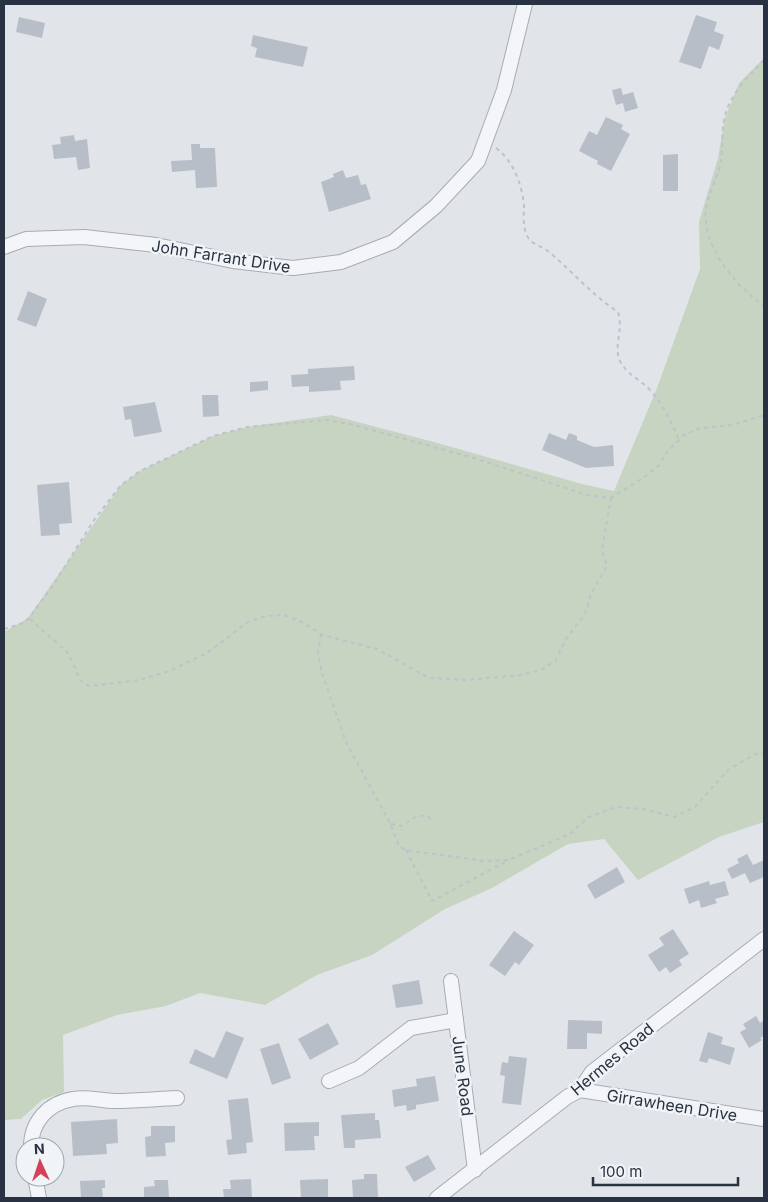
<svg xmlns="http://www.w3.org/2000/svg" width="768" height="1202" viewBox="0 0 768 1202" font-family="Inter,sans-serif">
  <rect width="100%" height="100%" fill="#e1e5ea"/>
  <path fill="#c7d4c2" d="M764 58V822L719 837 638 880 604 839 568 844 492 888 445 909 372 955 317 975 265 1005 200 993 166 1006 117 1015 63 1035 64 1092 42 1100 21 1119 4 1120V632L28 618 121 485 140 471 213 436 247 427 331 415 434 442 582 484 614 491 657 388 700 269 699 222 718 158 725 118 739 83Z"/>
  <g fill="#b8bec7">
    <path d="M696 15 717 22 714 31 724 35 719 50 709 46 701 69 679 62Z"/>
    <path d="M19 17 45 23 42 38 16 32Z"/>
    <path d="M253 35 308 47 303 67 255 57 257 48 251 46Z"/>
    <path d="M621 88 623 95 633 92 638 108 625 112 623 103 616 105 612 90Z"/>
    <path d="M606 117 623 125 621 129 630 134 611 171 597 164 598 161 579 151 589 131 597 135Z"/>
    <path d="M74 135 75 141 87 139 90 168 78 170 76 157 54 159 52 145 61 144 60 137Z"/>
    <path d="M191 144H200V148H215L217 187 196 188 195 170 172 172 171 161 192 160Z"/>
    <path d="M678 154V191H663V155Z"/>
    <path d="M343 170 346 178 358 175 361 185 366 184 371 199 329 212 321 182 334 177 333 174Z"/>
    <path d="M28 291 47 299 36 327 17 320Z"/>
    <path d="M354 366 355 380 340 381 341 390 309 392V386L292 387 291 375 308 374V369Z"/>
    <path d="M268 381V390L250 392V382Z"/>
    <path d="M202 395H218L219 416 203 417Z"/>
    <path d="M155 402 162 432 134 437 131 419 125 420 123 407Z"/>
    <path d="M549 433 566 440 569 433 577 436V440L594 447 613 445 614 466 586 468 542 450Z"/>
    <path d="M69 482 72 523 59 524 60 535 41 536 37 485Z"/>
    <path d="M747 854 753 865 764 860V877L750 883 745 873 732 879 727 869 739 863 737 859Z"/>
    <path d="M617 867 625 882 595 899 587 885Z"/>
    <path d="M709 881 710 885 725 881 729 895 715 899 717 903 701 908 699 900 689 904 684 889Z"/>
    <path d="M673 929 689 954 679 960 682 965 670 973 666 967 659 972 648 955 664 945 659 938Z"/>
    <path d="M514 931 534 945 519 965 515 962 505 976 489 965Z"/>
    <path d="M419 980 423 1004 396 1008 392 985Z"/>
    <path d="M756 1016 760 1023 764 1020V1036L760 1038 762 1040 749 1048 740 1032 746 1029 743 1024Z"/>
    <path d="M568 1020 602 1021V1034L587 1033V1049H567Z"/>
    <path d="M328 1023 339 1044 310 1060 298 1039Z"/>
    <path d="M226 1031 244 1038 227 1079 189 1063 195 1049 214 1058Z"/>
    <path d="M708 1032 723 1037 721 1044 735 1048 730 1065 709 1058 707 1063 699 1061Z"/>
    <path d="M279 1043 291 1078 272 1085 260 1049Z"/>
    <path d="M509 1056 527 1058 521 1105 502 1103 505 1076 500 1075 502 1062 508 1063Z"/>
    <path d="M435 1076 439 1101 416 1105V1109L407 1111 406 1105 394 1107 392 1090 417 1086 416 1079Z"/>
    <path d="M248 1098 253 1142 246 1143 247 1153 228 1155 226 1140 232 1139 228 1100Z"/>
    <path d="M375 1113V1120H379L381 1138 355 1140V1148H344L341 1115Z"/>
    <path d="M117 1119 118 1143 106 1144 107 1154 73 1156 71 1122Z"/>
    <path d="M319 1122V1136H314L315 1150 285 1151 284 1123Z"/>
    <path d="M151 1126H175V1142L165 1143 166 1156 146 1157 145 1137 151 1136Z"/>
    <path d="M428 1155 436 1169 414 1182 405 1167Z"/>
    <path d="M364 1174H377L378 1198H353L352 1180 364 1179Z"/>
    <path d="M251 1179 252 1198H224L223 1189H231L230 1180Z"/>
    <path d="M328 1179V1198H301L300 1180Z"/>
    <path d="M105 1180V1188H102L103 1198H81L80 1181Z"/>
    <path d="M154 1180H168L169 1198H144V1187L155 1186Z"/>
  </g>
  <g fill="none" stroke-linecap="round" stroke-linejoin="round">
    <g stroke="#a6acb4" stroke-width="16">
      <g id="minor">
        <path d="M4 247 26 239 84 237 156 245 233 261 293 268 341 262 393 242 436 206 478 161 504 90 525 4"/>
        <path d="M451 981 475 1170"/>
        <path d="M329 1081 359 1068 411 1028 456 1020"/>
        <path d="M580 1090 764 1119"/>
        <path d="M31 1147C31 1122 48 1103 73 1099 87 1096 101 1101 115 1101 136 1101 156 1099 177 1098"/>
        <path d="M35 1177 39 1198"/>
        <path d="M437 1198 567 1097 580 1090 592 1072 764 939"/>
      </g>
    </g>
    <g stroke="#bfc2c9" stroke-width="2" stroke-dasharray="4 4" stroke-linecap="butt">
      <path d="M764 60C750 74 732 93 726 112 721 127 723 146 721 161 718 178 708 192 706 209 701 246 736 286 764 306"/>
      <path d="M496 148C513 160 522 185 524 205 524 218 522 228 529 239 534 245 543 247 549 252 573 272 592 295 618 312 624 330 613 346 620 361 627 375 640 379 650 390 664 406 671 422 679 440"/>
      <path d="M30 619 68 653 81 681 89 686 139 680 169 671 207 653 248 622 266 616 284 615 302 622 323 635 377 649 429 678 466 680 521 675 541 670 555 661 566 639 585 614 591 594 607 566 602 549 611 498"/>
      <path d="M4 629 24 623 29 618 54 584 94 520 121 485 140 471 213 436 247 427 326 420 350 424 474 458 587 495 611 498 643 478 659 465 666 453 684 435 700 428 733 425 764 415"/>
      <path d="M321 634 318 653 322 673 346 742 390 823 399 846 406 850 484 861 509 860 570 834 589 817 616 807 643 809 674 817 695 807 728 770 755 754H764"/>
      <path d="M391 824 401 826 416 817 426 815 433 821"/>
      <path d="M406 850 432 901 507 861"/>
    </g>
    <use href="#minor" stroke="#f4f5f8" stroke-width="14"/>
  </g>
  <g text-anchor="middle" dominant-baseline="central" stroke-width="5" stroke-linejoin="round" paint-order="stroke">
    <g font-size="16" fill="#293242" stroke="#f1f4f7">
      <text transform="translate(221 256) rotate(9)">John Farrant Drive</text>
      <text transform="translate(612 1059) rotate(-40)">Hermes Road</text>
      <text transform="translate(463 1076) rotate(83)">June Road</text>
      <text transform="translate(672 1105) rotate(9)">Girrawheen Drive</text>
    </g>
  </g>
  <rect width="768" height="1202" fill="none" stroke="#293242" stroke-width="10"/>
  <g transform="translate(40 1162) rotate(357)"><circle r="24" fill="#f1f4f7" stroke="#a1a6af"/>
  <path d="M0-4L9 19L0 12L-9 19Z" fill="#d3425a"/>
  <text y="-8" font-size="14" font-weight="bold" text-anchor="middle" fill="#293242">N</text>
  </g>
  <path d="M593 1177v8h145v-8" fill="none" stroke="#293242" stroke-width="2.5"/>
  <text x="600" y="1177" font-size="15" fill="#293242" stroke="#f1f4f7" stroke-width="4" paint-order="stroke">100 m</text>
</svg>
